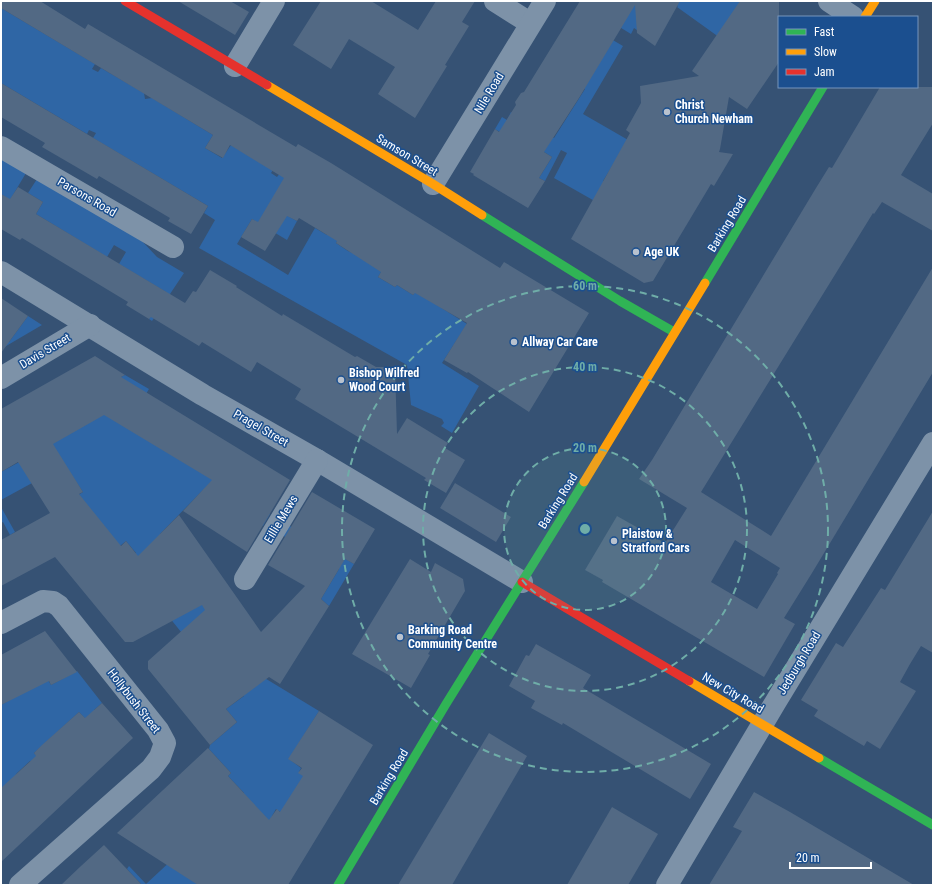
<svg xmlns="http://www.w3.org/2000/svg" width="934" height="886" viewBox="0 0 934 886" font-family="'Roboto Condensed',sans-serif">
  <rect width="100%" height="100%" fill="#365274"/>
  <g fill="#2f66a5">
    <path d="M628 1H658L640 32 634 28 631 34 603 17Z"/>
    <path d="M671 1H740L739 3 763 19 723 40 677 7 678 6Z"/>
    <path d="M1 8 95 64 92 69 98 72 101 68 144 93 145 99 152 98 213 135 205 148 222 158 231 145 273 170 271 173 277 177 281 172 286 175 280 212 297 221 287 240 252 219 237 244 288 275 315 228 327 235 337 218 354 214 336 243 348 251 384 267 378 277 395 287 397 285 413 295 424 279 440 307 467 324 442 363 479 386 452 433 441 426 444 423 442 419 411 405 407 365 199 248 215 220 204 213 208 206 93 138 96 133 89 130 87 134 1 83Z"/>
    <path d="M611 39 623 46 583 114 649 152 614 163 603 181 615 188 614 212 554 178 567 153 561 150 545 181 539 178 552 157 541 150 517 143 495 129 502 117 507 120 511 112 554 138 585 89 568 79Z"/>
    <path d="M1 155 142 241 157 257 184 273 152 321 149 319 166 292 119 264 126 252 114 245 107 257 36 214 43 202 28 193 37 179 26 173 10 200 1 194Z"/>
    <path d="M28 316 42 325 1 349 2 339 9 342Z"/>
    <path d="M125 375 149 389 126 427 270 514 263 526 203 490 160 534 258 674 319 711 289 759 301 768 299 772 311 780 286 816 276 809 272 816 278 820 207 866 196 884 198 885H142L127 869 129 866 146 884 244 793 228 776 231 773 209 749 210 745 237 722 226 709 244 696 226 688 161 607 129 559 136 553 126 541 115 550 60 507 83 492 65 465 1 500V472L23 460 113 381Z"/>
    <path d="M1 507 15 532 10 535 3 522 1 523Z"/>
    <path d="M288 525 354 564 329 606 321 599 339 569 282 535Z"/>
    <path d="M43 671 51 685 77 671 102 703 94 710 95 729 79 712 34 753 40 760 30 761 17 773 1 796V705L10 700Z"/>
  </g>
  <g fill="#526984" fill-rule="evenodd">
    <path d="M1 1H40L85 29 88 24 296 147 298 144 331 163 500 268 504 262 589 313 529 412 468 372 467 373 444 360 467 323 415 293 413 295 397 285 395 287 378 277 381 272 336 243 337 241 299 218 297 221 287 216 265 251 241 237 252 219 258 222 284 178 230 145 223 158 205 148 213 135 1 8Z"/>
    <path d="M178 1H230L249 12 235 35Z"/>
    <path d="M321 1H371L418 30 436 1H475L462 22 469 26 445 65 447 66 415 118 378 94 395 67 349 39 331 69 293 45Z"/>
    <path d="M580 1H680L655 46 637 33 635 5 579 98 544 152 552 157 539 178 545 181 528 208 473 175 474 174 470 172 495 129 499 132 516 105 515 102 521 93 524 92Z"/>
    <path d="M740 1H779V62L747 109 729 97 720 149 719 152 733 154 714 186 711 184 653 281 644 283 571 239 630 133 626 130 641 103 640 86 699 76 692 71Z"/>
    <path d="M1 83 208 206 191 234 168 221 170 218 116 186 99 176 97 179 42 147 45 143 1 117Z"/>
    <path d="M880 87H933V123L901 175 933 194V231L882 202 874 214 873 213 701 492 771 536 933 267V372L812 573 784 618 795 624 764 677 602 582 603 580 585 570 617 516 665 543 687 508 639 479 652 460 816 188 829 167 832 168ZM735 540 780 568 777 573 778 574 757 609 711 582Z"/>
    <path d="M18 187 43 202 36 214 185 303 193 291 196 292 210 270 237 286 236 287 282 316 283 314 355 357 357 356 376 367H395L397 434 407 418 448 443 445 448 465 460 446 493 424 480 426 478 295 399 301 389 257 362 251 372 202 342 199 346 151 317 149 319 126 305 128 302 22 238 20 240 1 229V194L10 199Z"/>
    <path d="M1 298 28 316 1 353Z"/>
    <path d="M95 356 125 375 121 377 290 480 247 552 183 511 212 480 104 415 53 444 83 492 79 494 121 546 126 541 138 556 179 515 261 632 305 586 268 565 312 492 375 529 354 564 345 559 321 599 329 606 280 684 269 677 226 709 237 722 210 745 148 669V661L205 610 202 605 133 642H125L55 557 1 586V540L50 513 18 462 1 472V409Z"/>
    <path d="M455 483 511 517 496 542 440 508Z"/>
    <path d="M933 511V653L921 646 910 664 900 682 916 691 880 749 867 741 864 746 814 716 818 710 801 700 836 643 843 647 881 588 885 590Z"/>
    <path d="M410 559 431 572 435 563 463 579 465 591 428 654 430 655 411 688 352 654Z"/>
    <path d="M45 631 77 672 51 685 49 681 1 705V655Z"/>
    <path d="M536 644 591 675 583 688 711 764 690 799 563 723 562 725 531 708 535 701 509 686 526 655 529 656Z"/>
    <path d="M102 703 133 738 1 862V788L36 756 34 753 42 745 79 712 85 718Z"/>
    <path d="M319 711 373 745 288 885H198L117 833 208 748 231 773 228 776 269 820 277 809 280 812 303 776 298 773 302 768 288 759Z"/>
    <path d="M489 733 527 756 452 885H398Z"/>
    <path d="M754 792 790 812 914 885H709L742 831 733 827Z"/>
    <path d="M612 807 658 834 628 885H567Z"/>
    <path d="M104 845 142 885H61L81 866Z"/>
  </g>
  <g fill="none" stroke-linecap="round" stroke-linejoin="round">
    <g stroke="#7d92a8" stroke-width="22">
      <path d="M495 1 530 23"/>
      <path d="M829 1 853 17"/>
      <path d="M235 66 274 1"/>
      <path d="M1 147 173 247"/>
      <path d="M433 184 545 1"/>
      <path d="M1 272 203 395 317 460 522 582"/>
      <path d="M1 378 90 325"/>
      <path d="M245 579 317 460"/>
      <path d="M1 623 43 601 53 602 59 606 158 730 165 743 160 757 151 769 20 885"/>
      <path d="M667 885 775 703 933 443"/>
    </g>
    <g stroke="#30b455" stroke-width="9">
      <path d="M482 215 620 301 674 332"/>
      <path d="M705 283 823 87"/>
      <path d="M819 758 933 825"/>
      <path d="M338 885 446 704 584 482"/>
    </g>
    <g stroke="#ff9f0a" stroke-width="9">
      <path d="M865 17 875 1"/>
      <path d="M267 85 433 184 482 215"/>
      <path d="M584 482 705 283"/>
      <path d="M689 681 819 758"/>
    </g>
    <g stroke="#e5322d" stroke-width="9">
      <path d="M125 1 267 85"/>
      <path d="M522 582 689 681"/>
    </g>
  </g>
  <circle cx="585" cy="529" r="81" fill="#6fada8" fill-opacity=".12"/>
  <g fill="none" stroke="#6fada8" stroke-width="2" stroke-dasharray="7 5">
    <circle cx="585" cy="529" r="81"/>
    <circle cx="585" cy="529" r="162"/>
    <circle cx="585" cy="529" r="243"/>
  </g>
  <g fill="#b9c2ce" stroke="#1b4f8f" stroke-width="1.5">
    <circle cx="667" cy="112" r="4"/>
    <circle cx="636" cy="252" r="4"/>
    <circle cx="514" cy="342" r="4"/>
    <circle cx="341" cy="380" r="4"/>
    <circle cx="614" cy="541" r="4"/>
    <circle cx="400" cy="637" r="4"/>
  </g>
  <g text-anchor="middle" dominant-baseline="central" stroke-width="3" stroke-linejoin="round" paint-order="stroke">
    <g font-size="12" fill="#fff" stroke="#1b4f8f">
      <text transform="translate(489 93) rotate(-59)">Nile Road</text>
      <text transform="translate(407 155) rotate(31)">Samson Street</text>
      <text transform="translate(87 197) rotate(30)">Parsons Road</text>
      <text transform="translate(727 224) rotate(-59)">Barking Road</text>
      <text transform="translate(45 351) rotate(-31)">Davis Street</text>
      <text transform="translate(261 428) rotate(30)">Pragel Street</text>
      <text transform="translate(558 501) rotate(-58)">Barking Road</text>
      <text transform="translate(281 519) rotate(-59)">Eillie Mews</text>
      <text transform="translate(799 663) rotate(-59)">Jedburgh Road</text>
      <text transform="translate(733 693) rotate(30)">New City Road</text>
      <text transform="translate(134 701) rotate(52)">Hollybush Street</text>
      <text transform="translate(389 777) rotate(-59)">Barking Road</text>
    </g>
    <g font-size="12" font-weight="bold" fill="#fff" stroke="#1b4f8f" text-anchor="start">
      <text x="675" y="105">Christ<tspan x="675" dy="14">Church Newham</tspan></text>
      <text x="644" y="252">Age UK</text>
      <text x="522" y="342">Allway Car Care</text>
      <text x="349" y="373">Bishop Wilfred<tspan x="349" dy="14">Wood Court</tspan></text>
      <text x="622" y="534">Plaistow &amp;<tspan x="622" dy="14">Stratford Cars</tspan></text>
      <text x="408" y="630">Barking Road<tspan x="408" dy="14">Community Centre</tspan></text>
    </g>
  </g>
  <circle cx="585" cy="529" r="6" fill="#6fada8" stroke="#1b4f8f" stroke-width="2"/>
  <g font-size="12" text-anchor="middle" font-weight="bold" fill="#6fada8" stroke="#1b4f8f" stroke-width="3" stroke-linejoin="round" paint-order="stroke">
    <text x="585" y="290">60 m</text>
    <text x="585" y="371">40 m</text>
    <text x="585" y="452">20 m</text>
  </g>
  <rect width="934" height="886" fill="none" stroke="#ffffff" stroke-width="4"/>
  <rect x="778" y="16" width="140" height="72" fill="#1b4f8f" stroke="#7695bc"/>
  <rect x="786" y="29" width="20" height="6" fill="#30b455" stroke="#7695bc"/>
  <text x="814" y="36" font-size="12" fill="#ffffff">Fast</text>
  <rect x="786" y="49" width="20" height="6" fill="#ff9f0a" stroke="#7695bc"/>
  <text x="814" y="56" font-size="12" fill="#ffffff">Slow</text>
  <rect x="786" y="69" width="20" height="6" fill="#e5322d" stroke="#7695bc"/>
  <text x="814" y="76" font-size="12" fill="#ffffff">Jam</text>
  <path d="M790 862v6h81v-6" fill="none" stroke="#ffffff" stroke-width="2"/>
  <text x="796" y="862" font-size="12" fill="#ffffff" stroke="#1b4f8f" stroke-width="3" paint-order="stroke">20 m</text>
</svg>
